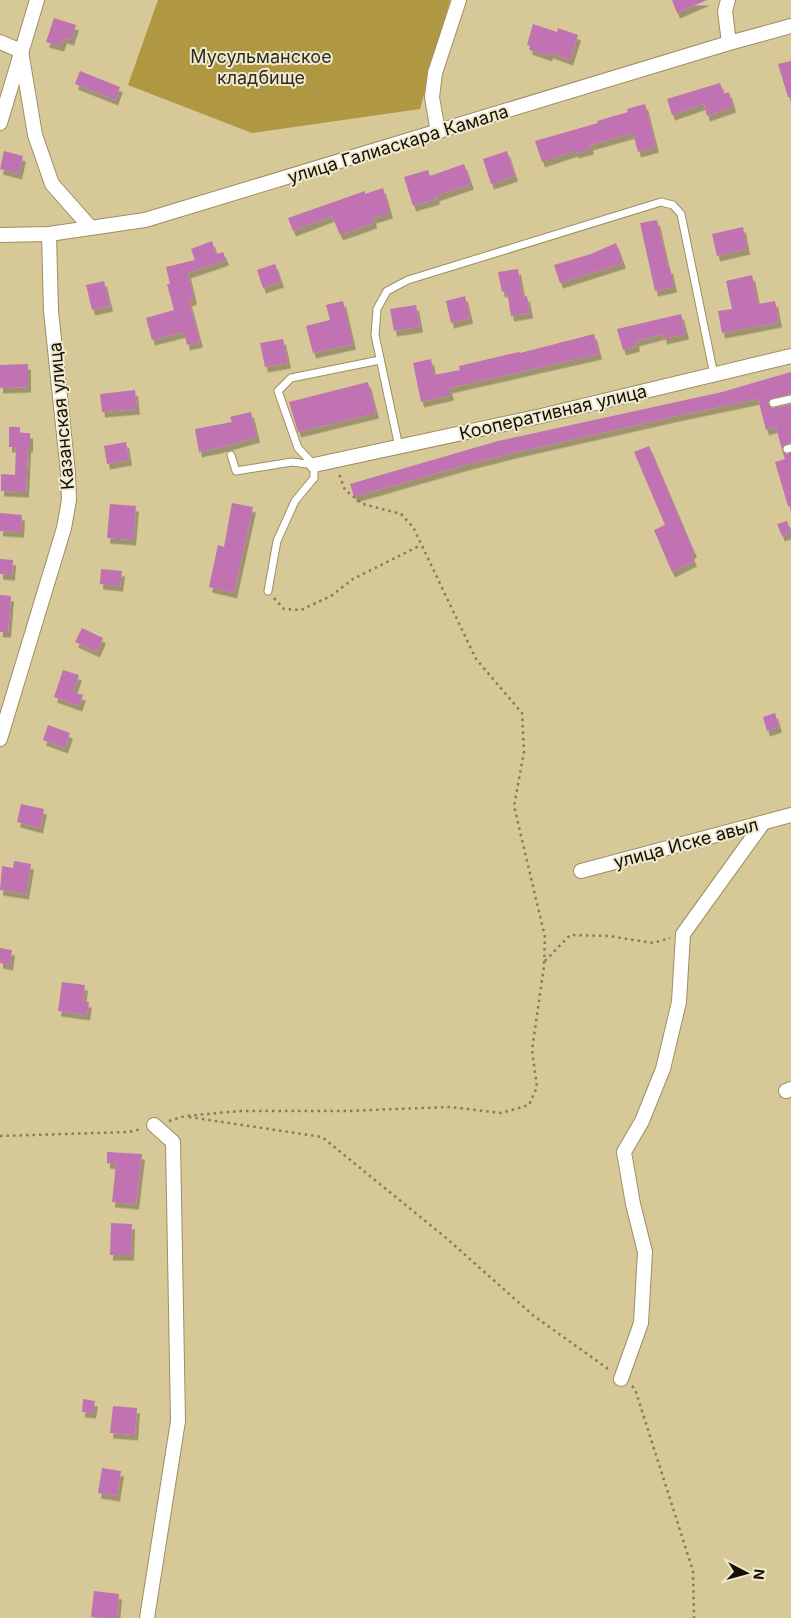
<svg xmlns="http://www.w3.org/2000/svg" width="791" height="1618" viewBox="0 0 791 1618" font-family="Inter,sans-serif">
  <defs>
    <filter id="shadow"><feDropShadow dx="3" dy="5.5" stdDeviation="0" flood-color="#0004"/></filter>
  </defs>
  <rect width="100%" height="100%" fill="#d6c897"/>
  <path fill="#b09842" d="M158 0H450L420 109 252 133 128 85Z"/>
  <g fill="#c172b2" filter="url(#shadow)">
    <path d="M672 0H707L677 13Z"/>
    <path d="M54 18 76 25 71 40 64 38 61 46 46 42Z"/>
    <path d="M533 24 557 32 558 28 578 35 570 60 550 53 549 56 529 49 530 46 527 45Z"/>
    <path d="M791 61V97H788L778 64Z"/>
    <path d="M80 71 120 87 115 100 75 84Z"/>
    <path d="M720 83 724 94 729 92 733 107 707 116 704 104 672 115 667 99Z"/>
    <path d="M645 104 656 147 638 152 633 133 590 145 591 149 575 153V151L542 162 535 141 598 123 597 121 628 112 627 109Z"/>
    <path d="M4 151 23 156 19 174 0 169Z"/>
    <path d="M507 151 515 176 491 184 483 159Z"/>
    <path d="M464 164 471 184 436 196 437 199 413 206 404 177 428 170 430 176Z"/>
    <path d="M383 188 390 213 373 218 374 223 340 235 332 216 293 231 288 218 365 191V194Z"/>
    <path d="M657 220 668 268H670L674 287 655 291 640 223Z"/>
    <path d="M743 227 747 249 717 256 712 234Z"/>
    <path d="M212 241 216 254 223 252 226 260 188 273 194 299 189 301 200 342 187 345 184 332 152 340 146 318 174 310 167 284H170L166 267 195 260 191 249Z"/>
    <path d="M616 243 623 263 560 283 554 265 591 254Z"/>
    <path d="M275 264 281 282 263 288 257 270Z"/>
    <path d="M518 269 523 297 527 296 530 313 511 316 507 291 502 292 498 272Z"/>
    <path d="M752 275 758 304 775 301 779 322 722 333 718 311 732 309 726 281Z"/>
    <path d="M104 281 110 306 92 310 86 285Z"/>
    <path d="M465 296 470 318 451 323 446 301Z"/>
    <path d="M343 301 353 344 313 353 306 326 330 320 326 305Z"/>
    <path d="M416 305 420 327 394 331 390 309Z"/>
    <path d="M681 314 686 334 664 339 663 334 636 341 637 346 623 350 617 329Z"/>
    <path d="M594 334 599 354 449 388 451 395 421 402 413 363 431 359 434 375 460 370 459 366 519 352 520 353Z"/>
    <path d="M283 339 288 363 265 367 260 343Z"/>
    <path d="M28 364V387L0 388V365Z"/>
    <path d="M791 372V394L772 398 768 402 769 406 772 408 791 404V443L784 445 782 450 776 427 766 430 758 399 681 415 513 453 462 466 354 497 350 484 498 441 722 392Z"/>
    <path d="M368 382 376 413 298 432 289 402Z"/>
    <path d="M135 390 137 409 102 412 100 394Z"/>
    <path d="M251 412 257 437 222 447 199 452 195 429 232 422 230 417Z"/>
    <path d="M9 427H20V433H30V447H28L26 492 1 491V474L15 475 16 447H9Z"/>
    <path d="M126 442 129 460 107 464 104 446Z"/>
    <path d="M649 446 694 552 691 554 694 561 672 572 654 530 665 525 634 452Z"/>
    <path d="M782 451 786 454 791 453V506H788L775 462 785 459Z"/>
    <path d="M232 503 253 507 234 593 209 587 218 545 224 547Z"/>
    <path d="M110 504 136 506 133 540 107 538Z"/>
    <path d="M0 513 22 515 21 532 0 531Z"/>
    <path d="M787 521 791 533 782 536 777 524Z"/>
    <path d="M0 559 13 560 12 575 0 574Z"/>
    <path d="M101 569 122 571 120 586 100 584Z"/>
    <path d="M0 595 11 596 8 632H0Z"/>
    <path d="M82 628 103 638 97 652 75 642Z"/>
    <path d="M63 670 79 675 73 692 83 695 79 706 54 697Z"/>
    <path d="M775 713 779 727 767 731 763 717Z"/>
    <path d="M48 725 70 733 65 748 43 740Z"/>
    <path d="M21 804 44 809 40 828 17 822Z"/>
    <path d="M14 861 31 864 26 894 0 890 2 866 13 868Z"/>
    <path d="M0 948 12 950 10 965 0 963Z"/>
    <path d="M62 982 85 985 83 1001 89 1002 87 1015 58 1011Z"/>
    <path d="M107 1152 142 1154 136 1204 112 1202 116 1164 107 1163Z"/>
    <path d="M111 1223 132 1224 131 1255H110Z"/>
    <path d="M83 1399 95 1401 93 1413 82 1412Z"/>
    <path d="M113 1406 137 1408 135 1435 110 1433Z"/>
    <path d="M102 1468 121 1471 117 1496 98 1493Z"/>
    <path d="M94 1591 119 1594 117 1618 91 1617Z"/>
  </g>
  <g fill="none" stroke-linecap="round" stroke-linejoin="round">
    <g stroke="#9d8f60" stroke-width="9">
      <g id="lane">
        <path d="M773 403 791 399"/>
        <path d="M399 447 375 335 377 309 387 291 408 280 661 202 673 205 681 214 714 375"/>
        <path d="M787 449 791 448"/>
        <path d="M231 455 236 471 292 462 314 465 298 448 278 391 291 378 380 360"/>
        <path d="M268 591 277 541 295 501 314 478V465"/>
      </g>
    </g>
    <g stroke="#9d8f60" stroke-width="16">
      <g id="street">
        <path d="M728 0 725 11 729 43"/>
        <path d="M0 42 21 51 35 135 52 184 90 227"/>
        <path d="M0 123 37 0"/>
        <path d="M438 132 432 97 435 73 459 0"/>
        <path d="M0 235 49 234 145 220 729 43 791 26"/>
        <path d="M314 465 541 416 791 356"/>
        <path d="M0 739 64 528 69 500 68 473 51 311 49 234"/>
        <path d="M581 871 791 815"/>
        <path d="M786 1091 791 1089"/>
        <path d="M621 1379 641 1323 645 1252 633 1204 624 1152 642 1121 663 1069 679 1002 683 934 763 823"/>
        <path d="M147 1618 178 1421 173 1142 154 1125"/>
      </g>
    </g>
    <g stroke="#867c59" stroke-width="2.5" stroke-dasharray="2.5 4" stroke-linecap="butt">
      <path d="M274 598 284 609 301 610 331 596 353 579 421 545"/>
      <path d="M545 961 570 935 609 936 653 943 670 938"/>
      <path d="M189 1117 322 1137 445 1237 534 1316 611 1371"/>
      <path d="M169 1121 185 1116 240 1111H347L450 1107 501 1113 529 1105 537 1087 532 1050 544 966 545 937 514 806 524 752 522 713 476 659 413 527 401 514 363 504 345 490 339 474"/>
      <path d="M0 1136 129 1132 142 1129"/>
      <path d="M632 1386 635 1389 693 1571 694 1618"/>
    </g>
    <use href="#lane" stroke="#fff" stroke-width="7"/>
    <use href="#street" stroke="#fff" stroke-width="14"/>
  </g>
  <g text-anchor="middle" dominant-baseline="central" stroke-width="4" stroke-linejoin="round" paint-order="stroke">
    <g font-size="18" fill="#312b19" stroke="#f0e9d1">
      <text x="261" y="56">Мусульманское<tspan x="261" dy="21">кладбище</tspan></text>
    </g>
    <g font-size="18" fill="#151001" stroke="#f0e9d1">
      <text transform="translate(398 144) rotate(-17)">улица Галиаскара Камала</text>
      <text transform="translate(553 412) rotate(-13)">Кооперативная улица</text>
      <text transform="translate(61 416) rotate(-95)">Казанская улица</text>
      <text transform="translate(686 843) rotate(-15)">улица Иске авыл</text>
    </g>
  </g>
  <g transform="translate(746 1573) rotate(96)" stroke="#f0e9d1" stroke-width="4" paint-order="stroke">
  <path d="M0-4L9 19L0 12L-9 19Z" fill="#151001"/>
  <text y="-8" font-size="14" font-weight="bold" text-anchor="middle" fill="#151001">N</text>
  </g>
</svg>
